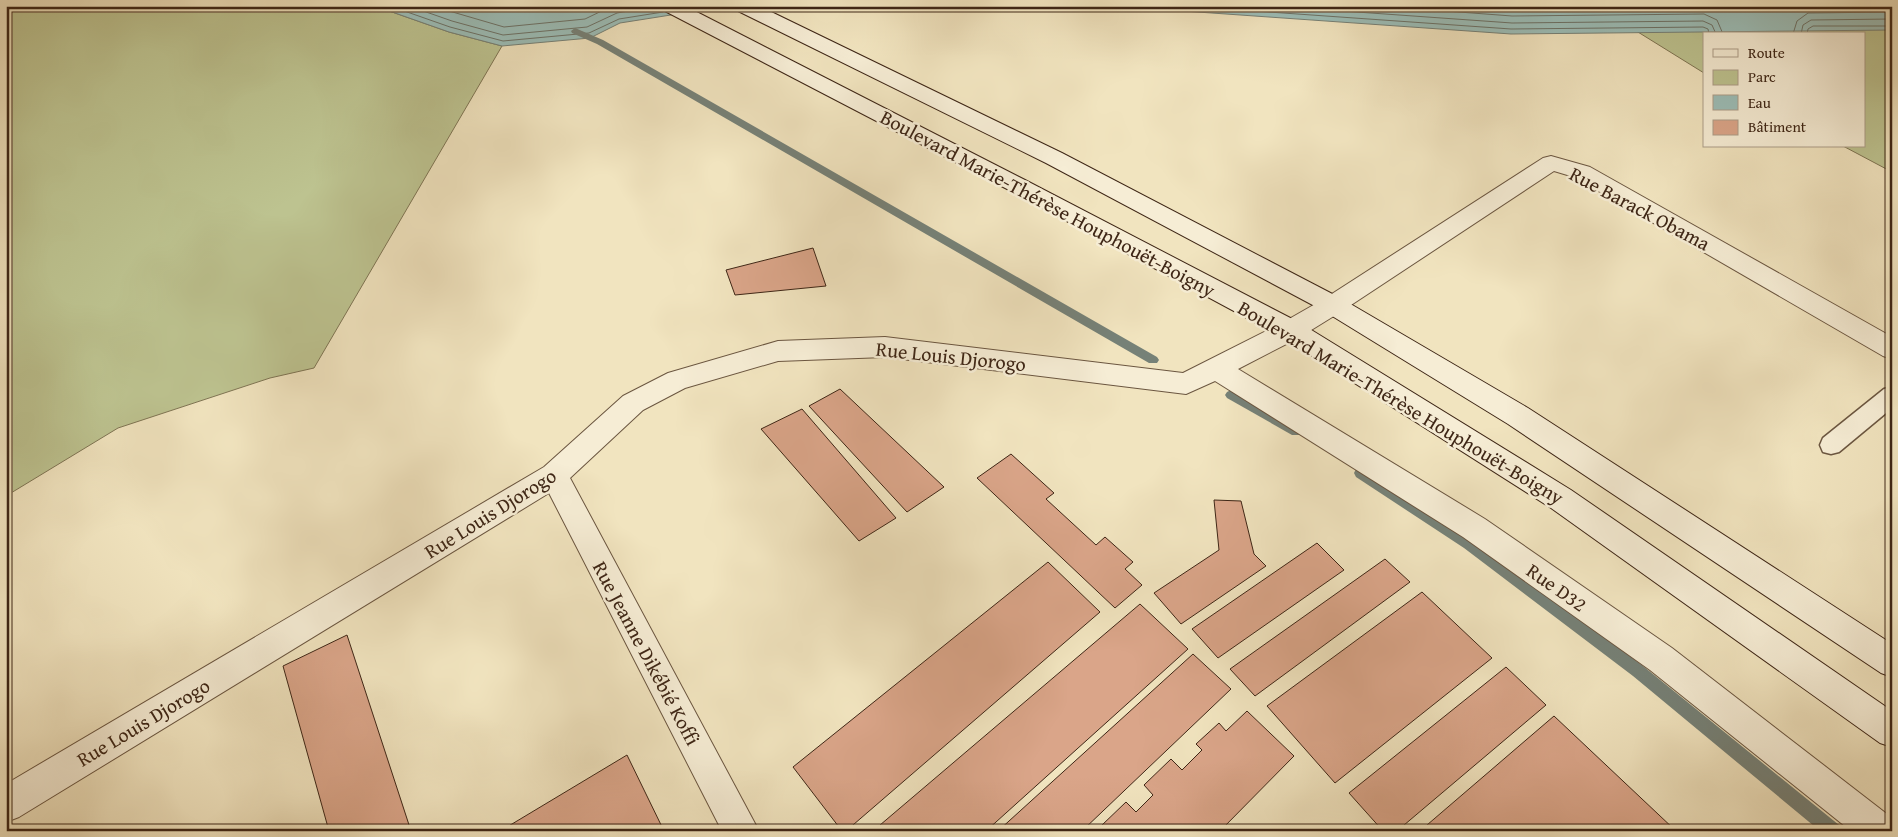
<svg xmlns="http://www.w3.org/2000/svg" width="1898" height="837" viewBox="0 0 1898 837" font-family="'Gentium Book Plus',serif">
  <rect width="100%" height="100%" fill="#f1e4bf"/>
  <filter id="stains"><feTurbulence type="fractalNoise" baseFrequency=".004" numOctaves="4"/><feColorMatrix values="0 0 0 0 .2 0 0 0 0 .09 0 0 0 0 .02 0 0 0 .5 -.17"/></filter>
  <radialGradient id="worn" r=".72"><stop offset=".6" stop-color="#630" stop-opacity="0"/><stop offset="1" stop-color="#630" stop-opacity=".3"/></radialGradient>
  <g fill="#bdc390" stroke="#7e7453">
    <path d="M6 6H375L449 32 502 46 314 368 270 378 118 428 6 496Z"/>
    <path d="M1892 6V172L1843 146H1864V34H1704V73L1625 24Z"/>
  </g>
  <g fill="#9cbeb8" stroke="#768177">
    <path d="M375 6H728L620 23 590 38 502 46 449 32Z"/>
    <path d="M1112 6H1892V30L1511 34Z"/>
  </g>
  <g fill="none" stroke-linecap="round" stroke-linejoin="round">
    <g stroke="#6d7267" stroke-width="1">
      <path d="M390 6 450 27 503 41 589 33 619 19 663 12"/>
      <path d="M409 6 452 21 503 35 587 27 617 13 656 6"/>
      <path d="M432 6 504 27 585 19 612 6"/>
      <path d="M1183 6 1511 29 1703 27 1708 29 1709 34"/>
      <path d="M1272 6 1512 23 1703 21 1712 25 1716 34"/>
      <path d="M1379 6 1512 16 1704 14 1717 20 1723 34"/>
      <path d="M1793 34 1797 21 1808 13 1892 12"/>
      <path d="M1801 34 1803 25 1811 20 1892 19"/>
      <path d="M1807 34 1808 29 1813 26H1892"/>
    </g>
    <g fill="#768177" fill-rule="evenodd">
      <path d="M575 28 603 40 1157 357 1159 360 1157 363H1149L597 44 572 33 571 31Z"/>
      <path d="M1231 390 1300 427 1302 431 1300 435H1292L1227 398 1225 395 1227 392Z"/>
      <path d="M1361 468 1474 540 1643 666 1839 825 1841 831H1820L1633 676 1464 548 1356 477 1354 473 1356 469Z"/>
    </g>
  </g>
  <g fill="#daa589" stroke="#3e2616">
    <path d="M813 248 826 286 735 295 726 270Z"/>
    <path d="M840 389 944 487 907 512 809 406Z"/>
    <path d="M802 409 896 518 859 541 761 429Z"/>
    <path d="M1011 454 1054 493 1046 499 1096 545 1105 537 1133 562 1125 569 1142 585 1115 608 977 478Z"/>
    <path d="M1214 500 1241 501 1254 554 1266 566 1181 624 1154 593 1219 550Z"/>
    <path d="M1317 543 1344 570 1218 658 1192 629Z"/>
    <path d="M1385 559 1410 582 1255 696 1230 669Z"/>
    <path d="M1048 562 1100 612 846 831H842L793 767Z"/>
    <path d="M1422 592 1492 658 1335 783 1267 706Z"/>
    <path d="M1140 604 1188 649 986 831H873Z"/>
    <path d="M347 635 411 831H329L283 666Z"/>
    <path d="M1193 654 1231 689 1082 831H998Z"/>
    <path d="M1506 667 1546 705 1397 831H1383L1349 793Z"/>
    <path d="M1247 711 1294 756 1220 831H1107L1101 826 1126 802 1136 812 1153 795 1144 785 1171 759 1182 770 1202 750 1196 744 1219 723 1226 731Z"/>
    <path d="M1554 716 1676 831H1420Z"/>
    <path d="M627 755 664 831H502V830Z"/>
  </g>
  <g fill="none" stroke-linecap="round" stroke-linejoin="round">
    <g stroke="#6b5640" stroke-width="3">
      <path id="service" d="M1892 387V408L1839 452 1831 454 1823 452 1820 445 1823 438 1884 389Z"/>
    </g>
    <g stroke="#6b5640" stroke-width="2">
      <path id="minor" d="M1551 156 1590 167 1892 337V359L1883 356 1574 177 1554 171 1342 311 1300 337 1238 369 1485 519 1672 648 1892 818V831H1851L1650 670 1463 537 1215 381 1186 394 885 357 778 361 685 388 643 410 570 478 759 831H722L549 493 19 817 6 822V784L544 467 623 396 668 373 778 341 885 337 1183 373 1282 323 1324 299 1543 158Z"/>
    </g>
    <g stroke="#3e2616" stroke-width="2">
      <g id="secondary">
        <path d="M661 6H685L1025 180 1300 323 1571 490 1892 711V747L1880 743 1551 508 1282 337 1009 190 663 10Z"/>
        <path d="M734 6H759L1062 153 1342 299 1528 408 1892 644V677L1881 673 1508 424 1324 311 1046 163 736 10Z"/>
      </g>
    </g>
    <use href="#service" fill="#f6edd5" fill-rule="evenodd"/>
    <use href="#minor" fill="#f6edd5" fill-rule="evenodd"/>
    <use href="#secondary" fill="#f6edd5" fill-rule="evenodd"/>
  </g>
  <g text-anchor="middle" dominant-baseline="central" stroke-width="5" stroke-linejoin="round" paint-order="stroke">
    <g font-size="20" fill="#3e2616" stroke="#f6edd5">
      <text transform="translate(1048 203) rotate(28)">Boulevard Marie-Thérèse Houphouët-Boigny</text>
      <text transform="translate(1640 208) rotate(28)">Rue Barack Obama</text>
      <text transform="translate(951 356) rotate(6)">Rue Louis Djorogo</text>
      <text transform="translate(1401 402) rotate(31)">Boulevard Marie-Thérèse Houphouët-Boigny</text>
      <text transform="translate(490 513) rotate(-32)">Rue Louis Djorogo</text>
      <text transform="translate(1557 587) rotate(35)">Rue D32</text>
      <text transform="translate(647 653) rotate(62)">Rue Jeanne Dikébié Koffi</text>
      <text transform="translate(143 722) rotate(-31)">Rue Louis Djorogo</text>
    </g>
  </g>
  <rect width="1898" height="837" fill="none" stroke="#f1e4bf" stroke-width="25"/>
  <rect x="8" y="8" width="1883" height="822" fill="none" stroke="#3e2616" stroke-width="2.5"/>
  <rect x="12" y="12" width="1873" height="812" fill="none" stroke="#3e2616"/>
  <rect x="1703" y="32" width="162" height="115" fill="#f6edd5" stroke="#ac9d89"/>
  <rect x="1713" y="49" width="25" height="8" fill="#f6edd5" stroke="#ac9d89"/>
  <text x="1748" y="58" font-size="15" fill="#3e2616">Route</text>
  <rect x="1713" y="70" width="25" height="15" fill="#bdc390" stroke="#ac9d89"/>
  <text x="1748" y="82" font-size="15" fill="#3e2616">Parc</text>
  <rect x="1713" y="95" width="25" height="15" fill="#9cbeb8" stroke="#ac9d89"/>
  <text x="1748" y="108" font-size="15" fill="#3e2616">Eau</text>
  <rect x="1713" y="120" width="25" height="15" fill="#daa589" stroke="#ac9d89"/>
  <text x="1748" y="132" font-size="15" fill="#3e2616">Bâtiment</text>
  <rect width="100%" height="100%" filter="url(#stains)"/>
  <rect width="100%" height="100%" fill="url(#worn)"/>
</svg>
